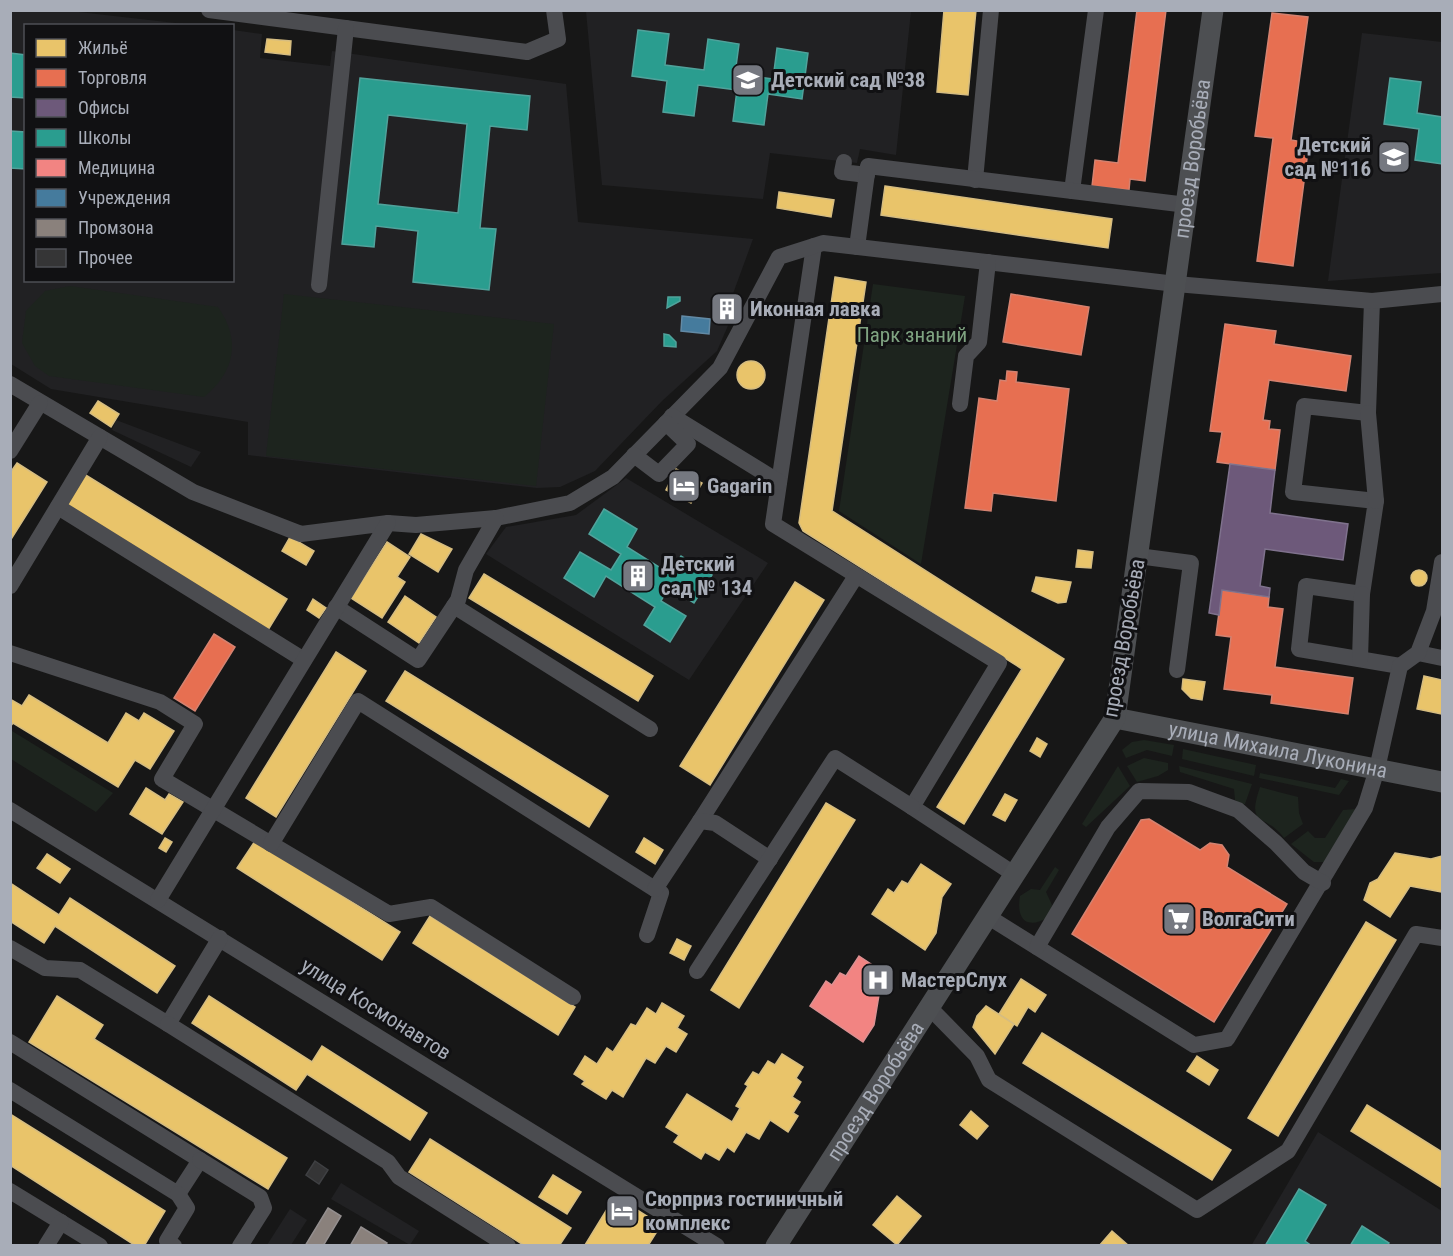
<svg xmlns="http://www.w3.org/2000/svg" width="1453" height="1256" viewBox="0 0 1453 1256" font-family="'Roboto Condensed',sans-serif">
  <rect width="100%" height="100%" fill="#171717"/>
  <g fill="#212123">
    <path d="M10 11H70L193 25 26 26V280H232L233 30 262 34 260 58 330 66 332 51 566 84 578 222 753 239 730 302 735 304 733 314 717 351 662 401 595 471 560 487 537 488 248 455V422L51 389 11 364Z"/>
    <path d="M586 11H911L896 155 860 149 857 163 770 153 763 199 602 185Z"/>
    <path d="M1362 33 1442 42V273L1328 281Z"/>
    <path d="M116 420 201 452 191 467 112 430Z"/>
    <path d="M626 478 768 563 689 680 486 554 506 527 576 515Z"/>
    <path d="M1318 1132 1442 1211V1245L1251 1246Z"/>
    <path d="M341 1183 419 1231 410 1245 331 1199Z"/>
    <path d="M290 1209 307 1220 291 1245H267Z"/>
  </g>
  <g fill="#1d241e">
    <path d="M873 284 965 296 921 564 839 511Z"/>
    <path d="M70 286 218 307C241 340 235 372 204 397L49 376 35 366 22 343 26 311 45 291Z"/>
    <path d="M284 294 554 324 536 486 266 456Z"/>
    <path d="M12 731 113 793 96 812 11 759Z"/>
    <path d="M1144 740 1174 745 1172 756 1147 750 1126 758 1122 750 1132 742Z"/>
    <path d="M1183 749 1256 765 1254 776 1182 759Z"/>
    <path d="M1144 758 1168 763V770L1158 776 1137 782 1127 766Z"/>
    <path d="M1118 766 1130 786 1086 827 1082 824Z"/>
    <path d="M1179 766 1252 784 1245 804 1242 805 1235 800 1234 789 1180 772Z"/>
    <path d="M1260 773 1335 788 1341 779 1349 781 1339 795 1259 778Z"/>
    <path d="M1260 787 1298 797 1299 813 1303 824 1284 838C1265 812 1246 829 1260 787Z"/>
    <path d="M1356 809 1324 862H1314L1291 844 1308 831 1315 838H1325L1343 810Z"/>
    <path d="M1055 867 1059 870 1046 892 1052 905 1049 917C1027 930 1016 920 1020 896L1031 889 1040 890Z"/>
  </g>
  <g fill="#e9c46a" stroke="#d6bd81" stroke-width="1.5">
    <path d="M944 10H976L968 95 937 92Z"/>
    <path d="M267 39 291 41 290 55 265 52Z"/>
    <path d="M885 186 1112 219 1108 248 881 215Z"/>
    <path d="M779 192 834 200 831 217 777 208Z"/>
    <path d="M835 277 866 282 832 511 1064 659 964 824 937 807 1022 669 803 531 799 523Z"/>
    <circle cx="751" cy="375" r="14"/>
    <path d="M98 401 119 414 111 427 90 413Z"/>
    <path d="M17 463 47 482 10 541V473Z"/>
    <path d="M676 469 702 483 691 503 666 490Z"/>
    <path d="M84 474 287 599 268 630 66 504Z"/>
    <path d="M421 534 452 549 438 572 409 554Z"/>
    <path d="M290 537 314 551 306 565 282 551Z"/>
    <path d="M387 542 410 557 397 577 405 582 382 618 351 598Z"/>
    <path d="M1078 550 1093 552 1091 568 1076 567Z"/>
    <circle cx="1419" cy="578" r="8"/>
    <path d="M484 574 653 676 638 701 469 598Z"/>
    <path d="M1036 577 1071 582 1066 602 1058 603 1032 591Z"/>
    <path d="M795 582 824 600 710 785 680 766Z"/>
    <path d="M405 596 436 617 419 643 388 622Z"/>
    <path d="M313 599 326 608 319 618 307 610Z"/>
    <path d="M336 652 366 671 276 817 246 798Z"/>
    <path d="M405 671 608 796 589 827 386 701Z"/>
    <path d="M1424 676 1442 680V714L1417 709Z"/>
    <path d="M1183 679 1205 682 1202 700 1191 698 1182 689Z"/>
    <path d="M29 695 108 743 126 713 139 721 144 713 174 731 150 769 135 760 118 787 13 723 10 727V699L22 706Z"/>
    <path d="M1037 738 1047 744 1040 757 1030 751Z"/>
    <path d="M146 788 165 800 169 794 183 802 162 834 130 814Z"/>
    <path d="M1005 794 1017 800 1005 821 993 815Z"/>
    <path d="M826 803 855 820 739 1008 711 990Z"/>
    <path d="M165 838 172 842 166 852 159 848Z"/>
    <path d="M644 838 663 850 655 864 636 852Z"/>
    <path d="M255 841 400 932 382 960 237 868Z"/>
    <path d="M1395 853 1431 859 1442 856V892L1410 886 1390 917 1364 900 1370 883 1378 879Z"/>
    <path d="M47 854 70 869 60 883 37 868Z"/>
    <path d="M921 864 951 884 942 897 936 933 925 950 872 914 888 889 894 893 902 881 908 884Z"/>
    <path d="M10 883 59 915 70 898 175 966 157 993 55 926 44 943 10 921Z"/>
    <path d="M430 916 575 1007 558 1035 413 943Z"/>
    <path d="M1366 922 1396 940 1278 1136 1248 1118Z"/>
    <path d="M677 939 691 946 684 960 670 953Z"/>
    <path d="M1021 979 1046 995 1035 1012 1028 1007 1017 1026 999 1014Z"/>
    <path d="M57 996 103 1025 94 1039 287 1158 268 1189 29 1042Z"/>
    <path d="M209 996 312 1062 322 1046 427 1113 410 1140 307 1074 296 1090 192 1023Z"/>
    <path d="M662 1003 684 1016 677 1028 687 1034 676 1052 666 1046 655 1063 646 1058 623 1097 612 1090 606 1099 582 1084 585 1081 574 1074 585 1056 597 1064 607 1048 613 1052 631 1024 636 1026 647 1008 656 1014Z"/>
    <path d="M986 1006 1014 1024 995 1054 973 1027 977 1016Z"/>
    <path d="M1042 1033 1231 1150 1212 1180 1023 1063Z"/>
    <path d="M782 1054 803 1067 796 1078 801 1082 792 1097 800 1102 793 1113 798 1116 788 1132 770 1120 759 1139 746 1132 734 1152 727 1147 719 1160 705 1152 701 1159 674 1142 679 1135 666 1127 687 1094 732 1122 740 1108 736 1106 748 1086 745 1084 753 1072 759 1075 768 1061 775 1065Z"/>
    <path d="M1197 1056 1218 1070 1209 1085 1187 1071Z"/>
    <path d="M1367 1105 1442 1152V1188L1351 1131Z"/>
    <path d="M971 1111 988 1126 977 1139 960 1125Z"/>
    <path d="M10 1114 165 1211 144 1246H136L10 1165Z"/>
    <path d="M430 1139 571 1228 559 1246H525L409 1172Z"/>
    <path d="M553 1175 581 1192 567 1214 539 1197Z"/>
    <path d="M615 1196 661 1225 649 1244 652 1246 585 1245Z"/>
    <path d="M897 1196 921 1216 897 1245 873 1225Z"/>
    <path d="M1112 1231 1129 1246H1099Z"/>
  </g>
  <g fill="#e76f51" stroke="#d48270" stroke-width="1.5">
    <path d="M1137 10H1166L1145 181 1130 179 1129 190 1092 186 1095 160 1118 163Z"/>
    <path d="M1272 13 1308 17 1291 140 1309 143 1293 266 1257 261 1273 138 1255 136Z"/>
    <path d="M1011 294 1089 307 1081 355 1003 342Z"/>
    <path d="M1225 324 1276 331 1274 344 1351 356 1346 391 1269 380 1263 420 1270 421 1269 429 1280 430 1275 470 1217 462 1222 432 1210 431Z"/>
    <path d="M1007 371 1017 372 1016 382 1069 389 1056 501 993 493 991 511 965 508 979 398 997 401 1000 380 1006 381Z"/>
    <path d="M1222 590 1269 597 1268 607 1283 609 1275 667 1353 678 1348 714 1271 703 1272 695 1224 689 1231 637 1216 635Z"/>
    <path d="M214 634 235 647 195 711 174 698Z"/>
    <path d="M1149 819 1200 850 1210 843 1222 845 1229 855 1227 867 1287 904 1214 1022 1072 934 1141 820Z"/>
  </g>
  <path fill="#6d597a" stroke="#7f728d" stroke-width="1.5" d="M1230 464 1275 470 1270 513 1348 524 1343 560 1265 549 1260 586 1270 588 1269 597 1222 590 1219 615 1209 613Z"/>
  <g fill="#2a9d8f" stroke="#50a29b" stroke-width="1.5" fill-rule="evenodd">
    <path d="M638 30 669 34 665 65 704 70 708 39 739 44 735 74 773 79 777 48 808 53 802 99 768 94 764 125 733 121 737 90 698 85 694 116 663 112 667 81 632 76Z"/>
    <path d="M10 53 26 55V98L10 97Z"/>
    <path d="M360 78 530 96 527 130 490 126 480 228 496 229 489 290 413 282 418 231 376 226 374 247 342 244ZM388 115 467 124 458 213 378 204Z"/>
    <path d="M1390 78 1421 82 1417 113 1442 117V164L1415 160 1419 129 1384 124Z"/>
    <path d="M10 131 26 132V169L10 168Z"/>
    <path d="M668 297H680V301L667 308Z"/>
    <path d="M664 334 669 335 676 342V347L664 346Z"/>
    <path d="M604 509 637 529 627 547 670 574 681 556 712 575 694 603 669 587 661 601 686 616 670 642 644 625 655 607 606 576 594 597 564 578 580 552 611 570 621 554 589 534Z"/>
    <path d="M1299 1189 1326 1205 1305 1241 1312 1246H1265Z"/>
    <path d="M1362 1226 1389 1243 1387 1246H1350Z"/>
  </g>
  <path fill="#f28482" stroke="#dc9092" stroke-width="1.5" d="M859 956 889 976 880 989 874 1025 863 1042 810 1006 826 981 832 985 840 973 846 976Z"/>
  <g fill="#457b9d" stroke="#638aa5" stroke-width="1.5">
    <path d="M730 303 735 304 733 314 719 312 721 306Z"/>
    <path d="M682 316 710 319 709 334 681 331Z"/>
  </g>
  <g fill="#8a817c" stroke="#938e8e" stroke-width="1.5">
    <path d="M328 1208 341 1216 323 1246H305Z"/>
    <path d="M361 1227 387 1243 385 1246H350Z"/>
  </g>
  <path fill="#353536" stroke="#3f4043" stroke-width="1.5" d="M315 1161 328 1170 319 1184 306 1175Z"/>
  <g fill="none" stroke-linecap="round" stroke-linejoin="round">
    <g stroke="#4b4c50" stroke-width="16">
      <path d="M209 10 527 52 558 39 554 10"/>
      <path d="M844 162 842 172 867 175"/>
      <path d="M975 180 991 10"/>
      <path d="M1072 191 1096 10"/>
      <path d="M814 246 773 524 999 663 912 807 1014 874"/>
      <path d="M857 247 868 166 1187 205"/>
      <path d="M319 285 346 28"/>
      <path d="M1372 301 1368 413 1304 406 1293 492 1376 501 1362 594 1306 586 1299 649 1400 666"/>
      <path d="M10 384 193 492 301 534 388 523 416 525 496 518 570 503 613 477 720 368 779 257 823 243 1176 284 1372 301 1442 294"/>
      <path d="M960 404 966 356 979 342 988 262"/>
      <path d="M1368 413 1376 501"/>
      <path d="M672 416 779 482"/>
      <path d="M10 451 40 403"/>
      <path d="M634 455 659 474 688 444 666 423"/>
      <path d="M58 507 304 660"/>
      <path d="M1138 556 1191 563 1177 670"/>
      <path d="M10 586 100 437"/>
      <path d="M454 606 650 729"/>
      <path d="M336 607 418 660 458 600 466 570 496 518"/>
      <path d="M10 653 160 702 195 724 162 779 389 914 431 907 573 997"/>
      <path d="M1418 653 1442 658"/>
      <path d="M1360 659 1362 594"/>
      <path d="M10 810 717 1246"/>
      <path d="M700 821 856 576"/>
      <path d="M271 844 358 701 661 893 647 935"/>
      <path d="M655 889 700 821 715 823 770 859"/>
      <path d="M158 900 388 523"/>
      <path d="M987 916 1194 1045 1227 1039 1365 808 1377 769 1400 666 1418 653 1434 611 1442 562"/>
      <path d="M1037 947 1108 827 1139 791 1189 792 1238 810 1276 843 1304 872 1323 883"/>
      <path d="M10 948 45 968 80 970 168 1024 220 938"/>
      <path d="M697 971 835 758 912 807"/>
      <path d="M929 1007 977 1056 989 1080 1197 1210 1288 1151 1416 934 1442 938"/>
      <path d="M168 1024 388 1162 399 1177 508 1246"/>
      <path d="M10 1042 200 1160 178 1194 10 1090"/>
      <path d="M200 1160 260 1197 264 1208 240 1246"/>
      <path d="M10 1191 100 1246"/>
      <path d="M46 1246 61 1222"/>
      <path d="M174 1246 167 1241 187 1208 178 1194"/>
    </g>
    <g stroke="#4d4f52" stroke-width="21">
      <path id="s1" d="M1115 718 1442 782"/>
      <path id="s2" d="M776 1246 1115 718 1213 10"/>
    </g>
  </g>
  <defs>
    <g id="school-square" transform="scale(1.725)"><rect x="-9" y="-9" width="18" height="18" rx="4" fill="#757880" stroke="#111113"/><path d="M0-5L7-2L0 1L-7-2ZM-4 1L0 2.5L4 1V4Q0 6-4 4Z" fill="#fff"/></g>
    <g id="building-square" transform="scale(1.725)"><rect x="-9" y="-9" width="18" height="18" rx="4" fill="#757880" stroke="#111113"/><path d="M-4-6H4V6H1V3H-1V6H-4ZM-2.5-4.3h1.7v1.8h-1.7ZM.8-4.3h1.7v1.8H.8ZM-2.5-1h1.7V.8h-1.7ZM.8-1h1.7V.8H.8Z" fill="#fff"/></g>
    <g id="hotel-square" transform="scale(1.725)"><rect x="-9" y="-9" width="18" height="18" rx="4" fill="#757880" stroke="#111113"/><path d="M-6-4.5h1.5V1H6V5H4.5V3h-9V5H-6ZM-4 0a1.8 1.8 0 1 1 3.6 0ZM.5 0V-2.5h3Q6-2.5 6 0Z" fill="#fff"/></g>
    <g id="supermarket-square" transform="scale(1.725)"><rect x="-9" y="-9" width="18" height="18" rx="4" fill="#757880" stroke="#111113"/><path d="M-6-5.5h2.5l.6 2H6L4.5 2H-2.5L-4.4-4H-6ZM-1.5 3.2a1.3 1.3 0 1 0 .1 0ZM3 3.2a1.3 1.3 0 1 0 .1 0Z" fill="#fff"/></g>
    <g id="hospital-square" transform="scale(1.725)"><rect x="-9" y="-9" width="18" height="18" rx="4" fill="#757880" stroke="#111113"/><path d="M-5-5h3v3.5h4V-5h3V5h-3V1.5h-4V5h-3Z" fill="#fff"/></g>
  </defs>
  <g fill-rule="evenodd">
    <use href="#school-square" x="748" y="80"/>
    <use href="#school-square" x="1394" y="157"/>
    <use href="#building-square" x="727" y="309"/>
    <use href="#hotel-square" x="684" y="486"/>
    <use href="#building-square" x="638" y="576"/>
    <use href="#supermarket-square" x="1179" y="919"/>
    <use href="#hospital-square" x="878" y="980"/>
    <use href="#hotel-square" x="622" y="1211"/>
  </g>
  <g text-anchor="middle" dominant-baseline="central" stroke-width="6" stroke-linejoin="round" paint-order="stroke">
    <g font-size="21" font-weight="bold" fill="#a8adb8" stroke="#111113" text-anchor="start">
      <text x="771" y="80">Детский сад №38</text>
      <text x="1371" y="145" text-anchor="end">Детский<tspan x="1371" dy="24">сад №116</tspan></text>
      <text x="750" y="309">Иконная лавка</text>
      <text x="707" y="486">Gagarin</text>
      <text x="661" y="564">Детский<tspan x="661" dy="24">сад № 134</tspan></text>
      <text x="1202" y="919">ВолгаСити</text>
      <text x="901" y="980">МастерСлух</text>
      <text x="645" y="1199">Сюрприз гостиничный<tspan x="645" dy="24">комплекс</tspan></text>
    </g>
    <g font-size="21" fill="#a8adb8" stroke="#111113">
      <text stroke="none"><textPath href="#s2" startOffset="1192">проезд Воробьёва</textPath></text>
      <text transform="translate(1124 638) rotate(-80)">проезд Воробьёва</text>
      <text stroke="none"><textPath href="#s1" startOffset="166">улица Михаила Луконина</textPath></text>
      <text transform="translate(376 1009) rotate(32)">улица Космонавтов</text>
      <text stroke="none"><textPath href="#s2" startOffset="184">проезд Воробьёва</textPath></text>
    </g>
    <g font-size="21" fill="#7fa381" stroke="#111113">
      <text x="912" y="335">Парк знаний</text>
    </g>
  </g>
  <rect width="1453" height="1256" fill="none" stroke="#a8adb8" stroke-width="24"/>
  <rect x="24" y="24" width="210" height="258" fill="#111113" stroke="#4d4f55" stroke-width="1.5"/>
  <rect x="36" y="39" width="30" height="18" fill="#e9c46a" stroke="#4d4f55" stroke-width="1.5"/>
  <text x="78" y="54" font-size="18" fill="#a8adb8">Жильё</text>
  <rect x="36" y="69" width="30" height="18" fill="#e76f51" stroke="#4d4f55" stroke-width="1.5"/>
  <text x="78" y="84" font-size="18" fill="#a8adb8">Торговля</text>
  <rect x="36" y="99" width="30" height="18" fill="#6d597a" stroke="#4d4f55" stroke-width="1.5"/>
  <text x="78" y="114" font-size="18" fill="#a8adb8">Офисы</text>
  <rect x="36" y="129" width="30" height="18" fill="#2a9d8f" stroke="#4d4f55" stroke-width="1.5"/>
  <text x="78" y="144" font-size="18" fill="#a8adb8">Школы</text>
  <rect x="36" y="159" width="30" height="18" fill="#f28482" stroke="#4d4f55" stroke-width="1.5"/>
  <text x="78" y="174" font-size="18" fill="#a8adb8">Медицина</text>
  <rect x="36" y="189" width="30" height="18" fill="#457b9d" stroke="#4d4f55" stroke-width="1.5"/>
  <text x="78" y="204" font-size="18" fill="#a8adb8">Учреждения</text>
  <rect x="36" y="219" width="30" height="18" fill="#8a817c" stroke="#4d4f55" stroke-width="1.5"/>
  <text x="78" y="234" font-size="18" fill="#a8adb8">Промзона</text>
  <rect x="36" y="249" width="30" height="18" fill="#353536" stroke="#4d4f55" stroke-width="1.5"/>
  <text x="78" y="264" font-size="18" fill="#a8adb8">Прочее</text>
</svg>
